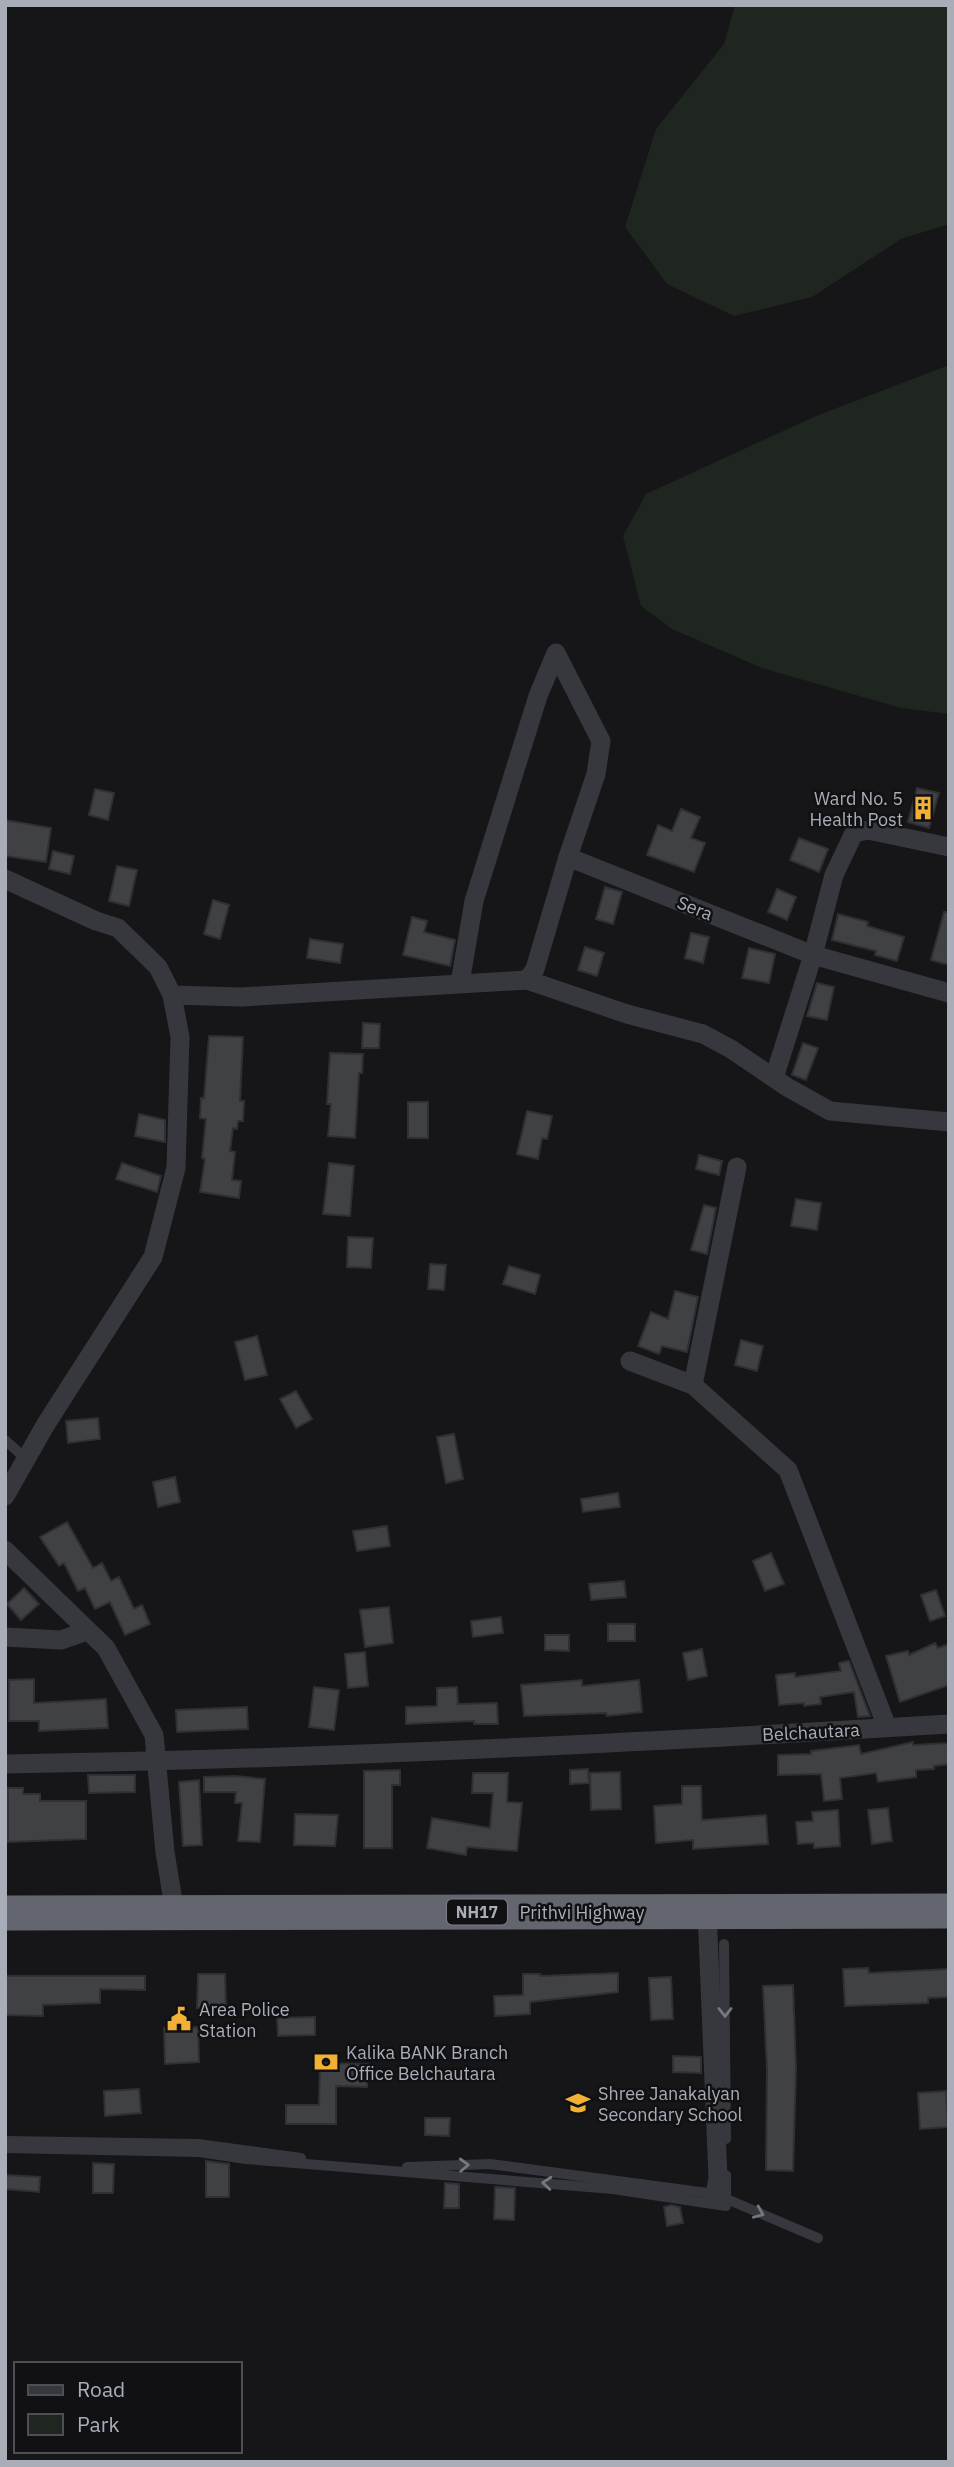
<svg xmlns="http://www.w3.org/2000/svg" width="954" height="2467" viewBox="0 0 954 2467" font-family="'IBM Plex Sans',sans-serif">
  <rect width="100%" height="100%" fill="#161618"/>
  <g fill="#1e261f">
    <path d="M735 5H949V224L901 239 812 297 734 316 667 284 625 227 656 129 724 44Z"/>
    <path d="M949 365V714L901 708 762 668 672 629 641 606 623 536 646 494 816 416Z"/>
  </g>
  <g fill="#404145" stroke="#303034" stroke-width="2">
    <path d="M917 788 939 793 929 828 908 822Z"/>
    <path d="M95 789 114 793 108 820 89 815Z"/>
    <path d="M681 809 700 817 691 838 705 843 694 872 647 855 658 825 672 831Z"/>
    <path d="M5 820 51 828 46 862 5 856Z"/>
    <path d="M799 838 828 849 819 872 790 860Z"/>
    <path d="M53 851 74 856 70 874 49 869Z"/>
    <path d="M117 866 137 870 129 906 109 901Z"/>
    <path d="M605 887 622 892 613 924 596 919Z"/>
    <path d="M777 889 796 897 787 920 768 912Z"/>
    <path d="M213 900 229 905 220 939 204 934Z"/>
    <path d="M944 912H949V965L931 960Z"/>
    <path d="M838 914 868 922 867 926 904 937 897 961 875 955 876 951 832 940Z"/>
    <path d="M412 917 427 921 424 932 455 940 450 966 403 955Z"/>
    <path d="M691 933 709 937 703 963 685 958Z"/>
    <path d="M310 939 343 944 340 963 307 958Z"/>
    <path d="M585 947 604 953 597 976 578 970Z"/>
    <path d="M749 948 775 954 769 983 742 978Z"/>
    <path d="M817 983 834 987 827 1020 807 1016Z"/>
    <path d="M363 1023 380 1024 379 1048H362Z"/>
    <path d="M209 1036 243 1037 240 1101H244L243 1121H238L237 1129 233 1128 230 1151 235 1152 232 1180 241 1181 239 1198 200 1192 205 1159 202 1158 206 1119 200 1118 201 1098H204Z"/>
    <path d="M803 1043 818 1048 806 1080 792 1075Z"/>
    <path d="M330 1053 363 1054 362 1073H359L355 1138 328 1136 331 1104H327Z"/>
    <rect x="408" y="1102" width="20" height="36"/>
    <path d="M527 1111 552 1116 547 1139 542 1138 538 1159 517 1154Z"/>
    <path d="M139 1114 165 1120V1142L135 1136Z"/>
    <path d="M699 1155 722 1161 719 1175 696 1169Z"/>
    <path d="M122 1163 161 1176 157 1192 116 1179Z"/>
    <path d="M329 1163 354 1166 350 1216 323 1214Z"/>
    <path d="M796 1199 821 1203 817 1230 791 1226Z"/>
    <path d="M704 1205 716 1208 707 1254 691 1250Z"/>
    <path d="M348 1237 373 1238 371 1268 347 1267Z"/>
    <path d="M430 1264 446 1265 444 1290 428 1289Z"/>
    <path d="M509 1266 540 1275 535 1294 503 1284Z"/>
    <path d="M675 1291 698 1297 687 1352 662 1346 659 1354 638 1346 651 1312 668 1319Z"/>
    <path d="M257 1336 267 1375 245 1380 235 1342Z"/>
    <path d="M741 1340 763 1346 757 1371 735 1365Z"/>
    <path d="M296 1391 312 1419 296 1428 280 1399Z"/>
    <path d="M98 1418 100 1439 68 1443 66 1421Z"/>
    <path d="M454 1434 463 1479 446 1483 437 1437Z"/>
    <path d="M175 1477 180 1502 158 1507 153 1482Z"/>
    <path d="M618 1493 620 1507 583 1512 581 1499Z"/>
    <path d="M67 1522 93 1568 102 1563 111 1581 119 1577 134 1609 142 1605 150 1624 125 1635 110 1602 95 1609 85 1588 78 1591 64 1563 59 1566 40 1537Z"/>
    <path d="M387 1526 390 1546 357 1551 353 1531Z"/>
    <path d="M771 1553 784 1584 765 1591 753 1561Z"/>
    <path d="M624 1581 626 1597 591 1600 589 1584Z"/>
    <path d="M24 1588 39 1604 21 1620 7 1604Z"/>
    <path d="M936 1590 945 1616 930 1621 921 1595Z"/>
    <path d="M389 1607 393 1643 365 1647 360 1610Z"/>
    <path d="M501 1617 503 1633 473 1637 471 1621Z"/>
    <rect x="608" y="1624" width="27" height="17"/>
    <path d="M545 1635H569V1651L545 1650Z"/>
    <path d="M935 1643 938 1648 949 1644V1685L900 1702 886 1656 908 1651 909 1655Z"/>
    <path d="M702 1649 707 1676 688 1680 683 1653Z"/>
    <path d="M365 1652 368 1686 348 1688 345 1654Z"/>
    <path d="M849 1661 870 1716 858 1717 854 1692 820 1697 821 1704 804 1706V1703L779 1705 776 1675 795 1673V1677L841 1671 839 1663Z"/>
    <path d="M34 1679V1703L106 1699 108 1728 39 1731V1721H9V1680Z"/>
    <path d="M582 1680V1686L639 1680 642 1712 607 1716 606 1713 524 1716 521 1685Z"/>
    <path d="M314 1687 339 1690 334 1730 309 1727Z"/>
    <path d="M457 1687 458 1704 497 1703 498 1724H474V1721L406 1724V1707L437 1706V1688Z"/>
    <path d="M247 1707 248 1729 177 1732 176 1710Z"/>
    <path d="M913 1742V1745L949 1743V1764L934 1766V1769L916 1770V1777L878 1782 876 1773 840 1778 842 1799 824 1801 821 1774 778 1775V1755L811 1754V1751L859 1745 861 1754Z"/>
    <path d="M588 1769 589 1783 570 1784V1770Z"/>
    <path d="M400 1770V1785H392V1848H364V1771Z"/>
    <path d="M620 1772 621 1809 591 1810 590 1773Z"/>
    <path d="M473 1773H508L507 1802 522 1803 517 1851 467 1847 466 1855 427 1848 432 1818 490 1828 493 1793H472Z"/>
    <path d="M88 1775H135V1792L89 1793Z"/>
    <path d="M235 1776 265 1779 260 1842 238 1841 242 1803H235L236 1792H204V1777Z"/>
    <path d="M199 1780 202 1845 183 1846 179 1782Z"/>
    <path d="M682 1786H701L702 1820 766 1815 768 1844 693 1849V1840L656 1843 654 1806 682 1804Z"/>
    <path d="M8 1788H23V1794H40V1801H86V1839L8 1842Z"/>
    <path d="M888 1808 892 1841 872 1844 868 1810Z"/>
    <path d="M838 1810 840 1846 814 1848V1843L798 1844 796 1822 813 1821 812 1812Z"/>
    <path d="M295 1814 338 1815 335 1846 294 1845Z"/>
    <path d="M868 1968 869 1973 949 1969V1997L928 1998V2003L845 2006 843 1969Z"/>
    <path d="M618 1973V1992L530 2002V2014L495 2016 494 1996 523 1995V1974H540V1976Z"/>
    <path d="M198 1974H225L226 2007 197 2008Z"/>
    <path d="M5 1976H145V1990L100 1989V2003L43 2005V2016L5 2015Z"/>
    <path d="M671 1977 673 2019 651 2020 649 1978Z"/>
    <path d="M793 1985 796 2069 793 2171 766 2170 767 2070 763 1986Z"/>
    <path d="M315 2017V2035L278 2036 277 2018Z"/>
    <path d="M198 2027 199 2062 165 2064 164 2028Z"/>
    <path d="M673 2056 701 2057V2073L673 2072Z"/>
    <path d="M320 2063 368 2064 367 2087 336 2086V2124H286V2105H319Z"/>
    <path d="M139 2089 141 2113 105 2116 104 2091Z"/>
    <path d="M946 2091 948 2127 920 2129 918 2093Z"/>
    <path d="M425 2118H450L449 2136 425 2135Z"/>
    <path d="M206 2161 229 2164V2197H206Z"/>
    <path d="M93 2163 114 2164 113 2193H93Z"/>
    <path d="M5 2175 40 2177 39 2192 5 2189Z"/>
    <path d="M445 2183 459 2184V2208H444Z"/>
    <path d="M495 2187 515 2188 514 2220 494 2219Z"/>
    <path d="M671 2205 680 2207 683 2223 667 2226 664 2207Z"/>
  </g>
  <g fill="none" stroke-linecap="round" stroke-linejoin="round">
    <g stroke="#37383d" stroke-width="10">
      <path d="M5 1440 26 1459"/>
      <path d="M724 1944 726 2139"/>
      <path d="M5 2141 198 2144 301 2158"/>
      <path d="M5 2148 199 2152 246 2159 613 2189 726 2206V2175"/>
      <path d="M407 2167 490 2164 715 2194 818 2238"/>
    </g>
    <g stroke="#37383d" stroke-width="19">
      <path d="M5 879 96 921 118 928 158 967 172 995 180 1037 176 1168 153 1257 46 1424 5 1496"/>
      <path d="M527 980 535 969 568 857 813 955 949 993"/>
      <path d="M460 983 474 901 538 696 556 653 601 741 596 774 568 857"/>
      <path d="M172 995 241 997 527 980 627 1014 703 1034 731 1049 787 1087 830 1111 949 1122"/>
      <path d="M774 1078 813 955 834 875 854 833 868 830 949 847"/>
      <path d="M630 1361 693 1385 788 1470 887 1727"/>
      <path d="M693 1385 737 1167"/>
      <path d="M5 1550 106 1648 154 1735 165 1852 175 1913"/>
      <path d="M5 1637 61 1640 87 1631"/>
      <path d="M5 1764C320 1759 635 1743 949 1724"/>
      <path d="M707 1911 718 2178 715 2194"/>
    </g>
    <path stroke="#63666e" stroke-width="35" d="M5 1913 949 1911"/>
  </g>
  <defs><path id="oneway-chevron" d="M-2-3.5L2.5 0L-2 3.5" fill="none" stroke-width="1.6" stroke-linecap="round" stroke-linejoin="round" transform="scale(1.75)"/></defs>
  <g stroke="#757881">
    <use href="#oneway-chevron" transform="translate(725 2012) rotate(90)"/>
    <use href="#oneway-chevron" transform="translate(464 2165) rotate(-2)"/>
    <use href="#oneway-chevron" transform="translate(547 2183) rotate(-175)"/>
    <use href="#oneway-chevron" transform="translate(759 2213) rotate(23)"/>
  </g>
  <defs>
    <g id="building-bare" transform="scale(1.89)"><path d="M-4-6H4V6H1V3H-1V6H-4ZM-2.5-4.3h1.7v1.8h-1.7ZM.8-4.3h1.7v1.8H.8ZM-2.5-1h1.7V.8h-1.7ZM.8-1h1.7V.8H.8Z" fill="#f2b134" stroke="#111113" stroke-width="2.5" paint-order="stroke"/></g>
    <g id="civic-bare" transform="scale(1.89)"><path d="M-.6-6.5H3V-4.5H.6V-3L4-1V1h2V6H-6V1h2V-1L-.6-3ZM-1.2 2.5V6h2.4V2.5Z" fill="#f2b134" stroke="#111113" stroke-width="2.5" paint-order="stroke"/></g>
    <g id="bank-bare" transform="scale(1.89)"><path d="M-6-4H6V4H-6ZM0-2.3a2.3 2.3 0 1 0 0 4.6a2.3 2.3 0 1 0 0-4.6Z" fill="#f2b134" stroke="#111113" stroke-width="2.5" paint-order="stroke"/></g>
    <g id="school-bare" transform="scale(1.89)"><path d="M0-5L7-2L0 1L-7-2ZM-4 1L0 2.5L4 1V4Q0 6-4 4Z" fill="#f2b134" stroke="#111113" stroke-width="2.5" paint-order="stroke"/></g>
  </defs>
  <g fill-rule="evenodd">
    <use href="#building-bare" x="923" y="808"/>
    <use href="#civic-bare" x="179" y="2019"/>
    <use href="#bank-bare" x="326" y="2062"/>
    <use href="#school-bare" x="578" y="2103"/>
  </g>
  <g text-anchor="middle" dominant-baseline="central" stroke-width="5" stroke-linejoin="round" paint-order="stroke">
    <rect fill="#111113" stroke="#7b7e86" stroke-width="2" x="447" y="1899.5" width="60" height="25" rx="5"/>
    <g font-size="16" font-weight="bold" fill="#a8adb8">
      <text x="477" y="1912">NH17</text>
    </g>
    <g font-size="18" fill="#a8adb8" stroke="#111113" text-anchor="start">
      <text x="903" y="798" text-anchor="end">Ward No. 5<tspan x="903" dy="21">Health Post</tspan></text>
      <text x="199" y="2009">Area Police<tspan x="199" dy="21">Station</tspan></text>
      <text x="346" y="2052">Kalika BANK Branch<tspan x="346" dy="21">Office Belchautara</tspan></text>
      <text x="598" y="2093">Shree Janakalyan<tspan x="598" dy="21">Secondary School</tspan></text>
    </g>
    <g font-size="18" fill="#a8adb8" stroke="#111113">
      <text transform="translate(695 908) rotate(22)">Sera</text>
      <text transform="translate(811 1732) rotate(-3)">Belchautara</text>
      <text x="582" y="1912">Prithvi Highway</text>
    </g>
  </g>
  <rect width="954" height="2467" fill="none" stroke="#a8adb8" stroke-width="14"/>
  <rect x="14" y="2362" width="228" height="91" fill="#111113" stroke="#4d4f55" stroke-width="2"/>
  <rect x="28" y="2385" width="35" height="10" fill="#37383d" stroke="#4d4f55" stroke-width="2"/>
  <text x="77" y="2397" font-size="21" fill="#a8adb8">Road</text>
  <rect x="28" y="2414" width="35" height="21" fill="#1e261f" stroke="#4d4f55" stroke-width="2"/>
  <text x="77" y="2432" font-size="21" fill="#a8adb8">Park</text>
</svg>
